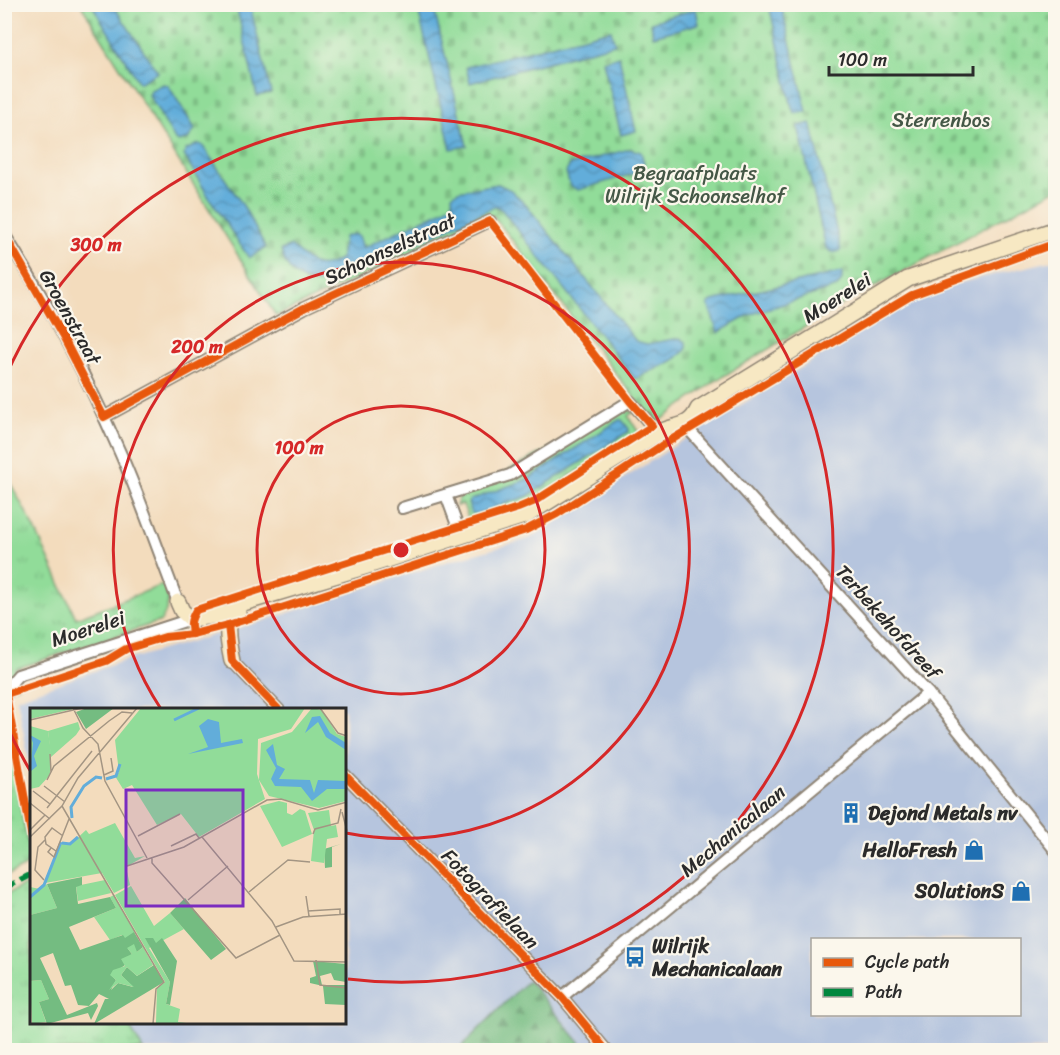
<svg xmlns="http://www.w3.org/2000/svg" width="1060" height="1055" viewBox="0 0 1060 1055" font-family="Sriracha,sans-serif">
  <defs>
    <pattern id="grass-tufts" width="24" height="20" patternUnits="userSpaceOnUse" patternTransform="scale(1.5)"><rect width="24" height="20" fill="#91dc99"/><path d="M3 7l-1-3M5 7V3M7 7l1-3M15 17l-1-3M17 17v-4M19 17l1-3" fill="none" stroke="#7dbd84"/></pattern>
    <pattern id="forest-firs" width="22" height="20" patternUnits="userSpaceOnUse" patternTransform="scale(1.5)"><rect width="22" height="20" fill="#74bc81"/><path d="M5 1l3.5 6h-7zM16 11l3.5 6h-7z" fill="#5f996a"/></pattern>
    <pattern id="cemetery-stones" width="16" height="16" patternUnits="userSpaceOnUse" patternTransform="scale(1.5)"><rect width="16" height="16" fill="#91dc99"/><path d="M2 7V4a2 2 0 0 1 4 0v3zM10 15v-3a2 2 0 0 1 4 0v3z" fill="#7dbd84"/></pattern>
    <pattern id="water-waves" width="16" height="10" patternUnits="userSpaceOnUse" patternTransform="scale(1.5)"><rect width="16" height="10" fill="#62adda"/><path d="M0 5q4-4 8 0t8 0" fill="none" stroke="#518db1"/></pattern>
  </defs>
  <rect width="100%" height="100%" fill="#fbf7ec"/>
  <filter id="ink" filterUnits="userSpaceOnUse"><feTurbulence type="fractalNoise" baseFrequency=".0167" numOctaves="2"/><feDisplacementMap in="SourceGraphic" scale="12" xChannelSelector="R" yChannelSelector="G"/><feConvolveMatrix kernelMatrix="1 2 1 2 8 2 1 2 1" color-interpolation-filters="sRGB"/></filter>
  <filter id="wash" filterUnits="userSpaceOnUse"><feTurbulence type="fractalNoise" baseFrequency=".008" numOctaves="4" result="noise"/><feDisplacementMap in="SourceGraphic" scale="24" xChannelSelector="R" yChannelSelector="G"/><feGaussianBlur stdDeviation="1.35" result="paint"/><feColorMatrix in="noise" values="0 0 0 0 0 0 0 0 0 0 0 0 0 0 0 0 0 1.4 0 .05"/><feComposite in="paint" operator="in"/></filter>
  <g filter="url(#wash)">
    <rect width="100%" height="100%" fill="#f3dcbd"/>
    <path fill="#b6c5de" fill-rule="evenodd" d="M1055 260V1050H586L528 980 458 1050H139L127 1024H345V710H32L31 773 17 698 123 661 263 621 446 562 529 539 679 443 908 302 942 287ZM812 940H1020V1014H812Z"/>
    <g fill="url(#grass-tufts)" stroke="#5e8462" stroke-width="1.5">
      <path d="M624 409 634 412 628 416 639 433 532 500 469 522 463 504 456 506 459 498 464 494Z"/>
      <path d="M4 471 35 529 76 618 165 584C170 598 169 608 161 621L15 669 18 686 5 690Z"/>
      <path d="M4 717 30 857 26 866 5 876Z"/>
      <path d="M31 882 32 1024H128L143 1050H5V895Z"/>
    </g>
    <path fill="url(#forest-firs)" stroke="#507456" stroke-width="1.5" d="M528 980 586 1050H458Z"/>
    <path fill="url(#cemetery-stones)" stroke="#5e8462" stroke-width="1.5" d="M81 5H1055V190L855 297 717 380 657 423 634 397 493 215 276 316Z"/>
    <g fill="url(#water-waves)" stroke="#466c82" stroke-width="1.5">
      <path d="M92 5H113L158 72 139 83Z"/>
      <path d="M236 5H250L271 93 257 96Z"/>
      <path d="M417 5H433L467 146 451 149Z"/>
      <path d="M771 5H781L807 112 794 113 792 108 770 9Z"/>
      <path d="M696 9 699 24 653 36 651 22Z"/>
      <path d="M611 30 615 44 470 83 466 67Z"/>
      <path d="M619 56 636 131 621 135 603 61Z"/>
      <path d="M163 84 168 85 195 129 188 139 179 142 175 140 149 95 151 90Z"/>
      <path d="M811 123 841 250C835 254 831 253 826 248L798 126Z"/>
      <path d="M198 144 202 145 244 207 266 248 249 258 208 196 184 155 186 150Z"/>
      <path d="M630 149 641 152 644 163 639 172 578 190 570 186 566 172 570 165Z"/>
      <path d="M498 184 511 190 527 206 636 341 647 344 680 338 686 342V350L672 361 635 379 502 210 496 206 340 279C314 288 288 281 281 250L291 246C309 262 317 274 341 258L344 237 353 234 359 236 363 248 443 210 453 203 452 195 458 191Z"/>
      <path d="M842 272V280L837 287 749 315 718 333 708 304 712 301Z"/>
      <path d="M619 420H622L629 429 628 432 528 496 477 514 471 513 468 503 470 500 528 479Z"/>
    </g>
  </g>
  <g filter="url(#ink)">
    <g fill="none" stroke-linecap="round" stroke-linejoin="round">
      <g stroke="#8f8474" stroke-width="14">
        <g id="street">
          <path d="M4 234C47 302 86 375 118 448 141 499 158 551 178 602"/>
          <path d="M104 417 304 308 490 221"/>
          <path d="M688 423 689 430 928 693 1056 851"/>
          <path d="M446 495 461 536"/>
          <path d="M402 508 510 475 630 401 658 433"/>
          <path d="M232 661 279 710"/>
          <path d="M9 692 12 682 18 675 191 619"/>
          <path d="M345 775 562 997 606 1050"/>
          <path d="M562 997 928 693"/>
        </g>
      </g>
      <g stroke="#8f8474" stroke-width="18">
        <g id="secondary">
          <path d="M178 602 182 611 191 619 238 612"/>
          <path d="M232 661C228 642 222 615 240 604L364 567 527 515 658 433C675 424 689 429 698 409L908 279 1056 229"/>
        </g>
      </g>
      <use href="#street" stroke="#fff" stroke-width="10"/>
      <use href="#secondary" stroke="#f7e8c3" stroke-width="15"/>
      <path stroke="#00873e" stroke-width="6" stroke-dasharray="12 6" stroke-linecap="butt" d="M4 888 32 874"/>
      <g stroke="#fbf7ec" stroke-width="11">
        <g id="cycleway">
          <path d="M4 234 63 337 104 417 304 308 490 221 630 401 652 426 535 501 518 508 196 610C191 619 189 624 193 634"/>
          <path d="M228 625 232 661 279 710"/>
          <path d="M345 775 562 997 606 1050"/>
          <path d="M32 839 6 694 106 661 126 649 165 637 193 634 228 625 526 530 557 514 661 446 912 295 1056 243"/>
        </g>
      </g>
      <use href="#cycleway" stroke="#e8590c" stroke-width="8"/>
    </g>
  </g>
  <g fill="none" stroke="#d62828" stroke-width="3">
    <circle cx="401" cy="550" r="144"/>
    <path d="M161 709A288 288 0 1 1 346 833"/>
    <path d="M31 772A432 432 0 0 1 5 722M5 378A432 432 0 1 1 348 979"/>
  </g>
  <defs>
    <g id="building-bare" transform="scale(1.62)"><path d="M-4-6H4V6H1V3H-1V6H-4ZM-2.5-4.3h1.7v1.8h-1.7ZM.8-4.3h1.7v1.8H.8ZM-2.5-1h1.7V.8h-1.7ZM.8-1h1.7V.8H.8Z" fill="#1f6fb2" stroke="#fbf7ec" stroke-width="2.5" paint-order="stroke"/></g>
    <g id="shop-bare" transform="scale(1.62)"><path d="M-5-2.5h2.3a2.7 3.5 0 0 1 5.4 0H5L5.5 6h-11ZM-1.5-2.5h3a1.5 2.3 0 0 0-3 0Z" fill="#1f6fb2" stroke="#fbf7ec" stroke-width="2.5" paint-order="stroke"/></g>
    <g id="bus-bare" transform="scale(1.62)"><path d="M-5-6H5V4H4V6H2V4H-2V6H-4V4H-5ZM-3.5-4V0h7V-4ZM-3.5 1.2v1.5H-2V1.2ZM2 1.2v1.5H3.5V1.2Z" fill="#1f6fb2" stroke="#fbf7ec" stroke-width="2.5" paint-order="stroke"/></g>
  </defs>
  <g fill-rule="evenodd">
    <use href="#building-bare" x="851" y="813"/>
    <use href="#shop-bare" x="974" y="850"/>
    <use href="#shop-bare" x="1021" y="891"/>
    <use href="#bus-bare" x="635" y="957"/>
  </g>
  <g text-anchor="middle" dominant-baseline="central" stroke-width="4.5" stroke-linejoin="round" paint-order="stroke">
    <g font-size="20" fill="#445746" stroke="#fbf7ec">
      <text x="941" y="120">Sterrenbos</text>
      <text x="695" y="173">Begraafplaats<tspan x="695" dy="23">Wilrijk Schoonselhof</tspan></text>
    </g>
    <g font-size="20" fill="#2b2b2b" stroke="#fbf7ec">
      <text transform="translate(390 249) rotate(-25)">Schoonselstraat</text>
      <text transform="translate(837 298) rotate(-32)">Moerelei</text>
      <text transform="translate(70 317) rotate(61)">Groenstraat</text>
      <text transform="translate(888 622) rotate(48)">Terbekehofdreef</text>
      <text transform="translate(88 629) rotate(-18)">Moerelei</text>
      <text transform="translate(733 831) rotate(-40)">Mechanicalaan</text>
      <text transform="translate(490 899) rotate(46)">Fotografielaan</text>
    </g>
    <g font-size="20" font-weight="bold" fill="#2b2b2b" stroke="#fbf7ec" text-anchor="start">
      <text x="868" y="813">Dejond Metals nv</text>
      <text x="957" y="850" text-anchor="end">HelloFresh</text>
      <text x="1004" y="891" text-anchor="end">S0lutionS</text>
      <text x="652" y="946">Wilrijk<tspan x="652" dy="23">Mechanicalaan</tspan></text>
    </g>
  </g>
  <g transform="translate(30 708)">
    <rect width="316" height="316" fill="#f3dcbd"/>
    <path d="M85 115 105 150 115 148 96 159 100 177 84 185 72 165 15 175 32 135 41 136 56 122 59 126ZM75 172 81 185 48 193 46 178ZM17 176 27 200 0 207V179L10 181ZM101 178 124 218 140 205 154 221 119 240 140 274 136 296 150 301 148 314 164 316 126 315 127 280 135 274 85 187ZM84 187 105 224 95 231 92 227 80 232 64 209 86 200 80 189ZM11 272 19 291 9 294 16 314 2 316 0 273Z" fill="#91dc99"/>
    <path d="M57 0H84L56 21 46 4ZM311 136 302 139V159L295 160 294 141ZM52 169V177L46 179 48 196 80 189 86 200 39 219 50 242 93 227 95 230 104 224 113 239 107 244 98 241 102 246 95 257 81 267 86 272 81 282 88 275 103 279 91 267 97 259 107 268 124 257 134 274 64 316 75 291H79L69 286 59 298 48 297 41 277 35 278 23 245 10 250 37 307 67 295 68 298 61 312 58 305 17 316 9 294 19 291 11 272 0 273V207L27 200 17 176ZM155 190 196 241 181 252 140 205ZM115 230H123L126 235 132 230 147 253 140 297 136 296 140 274ZM283 253 316 256V274L304 272 301 265 290 268 292 277H316V297L295 296 293 278 280 275V270L286 268Z" fill="#74bc81"/>
    <path d="M111 0H275L261 21 228 31 227 66 235 91 169 129 151 106 127 117 102 77 93 81 85 68 89 64 85 32Z" fill="#91dc99"/>
    <path d="M0 0H42L43 1 0 11ZM282 0 292 2 307 26 316 29V93L289 100 239 88 229 72 231 35 262 24ZM0 18 18 23 21 44 20 67 9 79 0 81ZM299 102 301 118 306 117 308 129 297 131 294 155 281 153 284 122 278 105Z" fill="#91dc99"/>
    <path d="M48 14 50 21 46 27 21 49 18 23ZM249 93 257 95V105L262 107 270 101 275 103 282 126 252 139 230 98ZM104 236 107 244 113 239 123 257 107 268 97 259 91 267 104 279 88 275 79 282 86 272 80 267 83 262 95 258 91 251 102 246 97 240Z" fill="#91dc99"/>
    <path d="M290 8 300 25 316 35V42L296 29 288 14 275 25 282 9ZM178 11 189 14 191 35 212 31 213 35 158 46 178 39 169 18ZM0 27 11 33 4 48 7 58 0 64 3 35ZM243 36 247 57 255 61 249 71 280 72 284 85 288 72 316 73V81H297L282 93 271 79 245 78 241 71 246 60 236 42Z" fill="#62adda"/>
    <path fill="none" stroke="#62adda" stroke-width="3" d="M144 12 169 0M76 71 86 68 90 56M42 110 41 99 54 78 66 69 72 70M32 135 40 136 48 129M0 189 14 177 31 134"/>
    <path fill="none" stroke="#a39583" stroke-width="1.5" d="M43 0 53 20 68 36 75 73 117 150M290 0 308 25 317 28M0 12 52 0M20 46 21 64M74 67 83 63 81 50M17 72 24 58 79 13 92 4 102 5M14 78 35 94M3 83 20 96M0 95 20 111M32 98 134 274 126 281 123 316M17 100 62 43M312 104 317 123M0 122 15 107M283 126 285 121 308 115 311 101M108 128 150 106M0 129 32 98 48 70 107 0M172 129 242 213 264 253 317 254M141 138 166 126 169 130M21 140 18 144 24 149 39 111M26 143 16 136 15 129 22 120 33 128M122 150V155L206 250 250 227M97 158 154 139 237 92 251 91 288 102 317 94M14 172 5 162 8 139 15 132M219 184 258 152 280 154M276 188 279 208M158 192 198 158M278 203 310 201V206M246 219 273 209 317 206M286 252 290 277 317 280"/>
    <path fill="#7b2cbf" fill-opacity="0.15" stroke="#7b2cbf" stroke-width="3" d="M96 82H213V198H96Z"/>
    <rect width="316" height="316" fill="none" stroke="#2b2b2b" stroke-width="3"/>
  </g>
  <circle cx="401" cy="550" r="9" fill="#d62828" stroke="#fbf7ec" stroke-width="3"/>
  <g font-size="18" text-anchor="middle" font-weight="bold" fill="#d62828" stroke="#fbf7ec" stroke-width="4.5" stroke-linejoin="round" paint-order="stroke">
    <text x="96" y="251">300 m</text>
    <text x="197" y="353">200 m</text>
    <text x="299" y="454">100 m</text>
  </g>
  <rect width="1060" height="1055" fill="none" stroke="#fbf7ec" stroke-width="24"/>
  <rect x="811" y="938" width="210" height="78" fill="#fbf7ec" stroke="#a8a59f" stroke-width="1.5"/>
  <rect x="823" y="958" width="30" height="9" fill="#e8590c" stroke="#a8a59f" stroke-width="1.5"/>
  <text x="865" y="968" font-size="18" fill="#2b2b2b">Cycle path</text>
  <rect x="823" y="988" width="30" height="9" fill="#00873e" stroke="#a8a59f" stroke-width="1.5"/>
  <text x="865" y="998" font-size="18" fill="#2b2b2b">Path</text>
  <path d="M829 66v9h144v-9" fill="none" stroke="#2b2b2b" stroke-width="3"/>
  <text x="838" y="66" font-size="18" fill="#2b2b2b" stroke="#fbf7ec" stroke-width="4.5" paint-order="stroke">100 m</text>
</svg>
